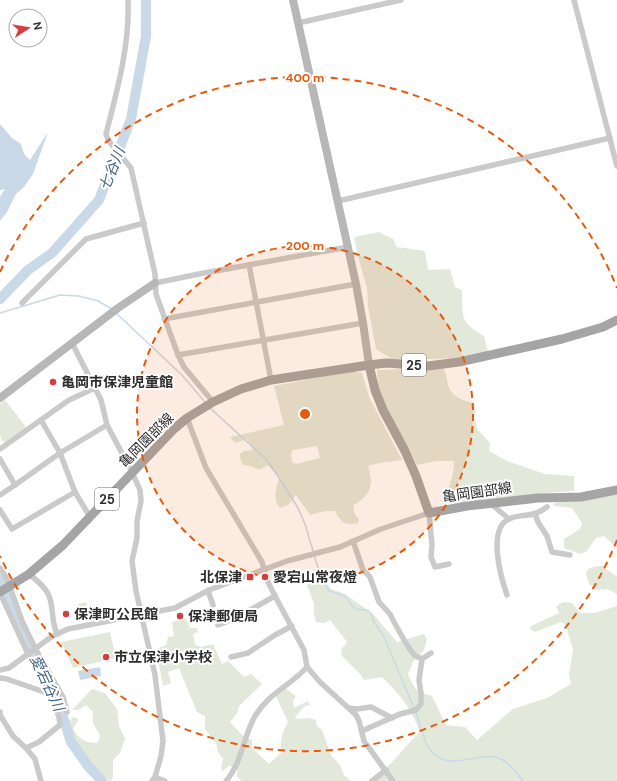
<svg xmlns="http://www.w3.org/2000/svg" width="617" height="781" viewBox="0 0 617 781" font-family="'DM Sans','Noto Sans JP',sans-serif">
  <rect width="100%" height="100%" fill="#fff"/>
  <g fill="#e2e9db" fill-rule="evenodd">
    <path d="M379 232 393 239 397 247 425 251 428 270 450 269 455 287 462 290C463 318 459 321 484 336L488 352 460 358 394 360 376 349 368 306 367 288 358 256 354 237Z"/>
    <path d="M443 368C446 372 446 375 447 380 450 397 459 398 474 404L476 412 473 416 478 430 490 443 489 451 507 461 545 474 574 476V491C533 493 492 500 451 504L449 487 453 474 454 461H435L417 465 405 441 388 414 378 387 377 370Z"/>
    <path d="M352 371 362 373 369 397 402 460C391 462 379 462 368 466 374 484 371 495 354 505 353 510 354 515 359 519L358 523C345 526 341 522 335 511H326L310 515 296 495 288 505 280 508C272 499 276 487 280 477L276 475 268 465 259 470 251 466 243 465 240 458V454L244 451 253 450 247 439 235 443 230 437 284 425 274 386ZM317 446 320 458 296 464 292 462 291 454 293 450Z"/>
    <path d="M5 400 26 427 6 442 2 441 0 435V404Z"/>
    <path d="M617 494V548L604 536 596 538 586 552 580 554 564 548V539L580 529 582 523 572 508 554 506V503Z"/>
    <path d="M597 566H602L616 576 617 575V594L607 589 597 590 589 584 586 574 588 569Z"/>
    <path d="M313 579H324L331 589 345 594 373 614 397 642 424 634 427 639 424 650 413 662 408 674C414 689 417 692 432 696L446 725 465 727 477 740 513 709 547 698 571 684 569 674 573 650 566 625 561 622 535 632 530 629 531 626 559 613 556 607 559 604 564 602 572 603 580 613H595L617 606V781H375L420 731C409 705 401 696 382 677L364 680 360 674 342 656 341 650 347 642 330 620 324 623 316 622 314 613V604L307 585Z"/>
    <path d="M86 602 90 620 82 622 78 604Z"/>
    <path d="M185 618 190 628H197L198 632 193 634 195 645 201 647 213 644 222 664 228 661 244 677 251 674 262 684 239 706 238 712 230 722 242 735 252 740V748L269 764 281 753C280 742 282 732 288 722L276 696 285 688 296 696 293 701 294 708 308 701 310 705C301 706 301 712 295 717L296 719 309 718 316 720 317 726 322 730 331 755 340 765 344 775 351 781H242L237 777V769L229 766 223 771 221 768 223 759 218 752 216 743 205 729V716L197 712 179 668 168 672 171 683 163 686 156 649 166 645 168 637 174 636 172 622Z"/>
    <path d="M110 632 116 658 73 668 61 642Z"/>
    <path d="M92 689 105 693 117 709 119 726 125 739 120 753 113 760V777L111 781H109L80 752 70 733 67 723 74 717 77 718 78 720 73 729C79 739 85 743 97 743 104 734 95 730 93 722 92 719 93 715 93 712L86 705 78 710H72Z"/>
  </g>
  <g fill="#c9d9e8">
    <path d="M0 124 12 138 21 144 24 154 30 160 48 132 33 174 24 187 16 194 7 212 0 221V197L5 189 0 190Z"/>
    <path d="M100 667 101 676 80 680 78 671Z"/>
  </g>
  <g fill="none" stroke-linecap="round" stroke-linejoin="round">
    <g stroke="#c9d9e8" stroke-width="1.5">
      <path d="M0 313 60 295 79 296 98 301 112 309"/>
      <path d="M116 313 182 375 205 402"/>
      <path d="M210 408 266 459 276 473 298 508 305 524 313 551"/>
      <path d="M314 555 321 577 329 591C345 595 345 595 355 609L367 610 371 613 374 622 384 637 414 708"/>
      <path d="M416 713C419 722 424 740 428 747 443 769 462 759 484 757 488 757 493 756 496 757 507 760 516 772 523 781"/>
    </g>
    <g stroke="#c9d9e8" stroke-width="10">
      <path d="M0 299 28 270 52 253 99 200 131 119 146 36V0"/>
      <path d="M0 579 22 632 57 698 71 742 88 766 102 781"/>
    </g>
    <g stroke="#cacaca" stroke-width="5.5">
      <path d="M128 0C130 45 117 91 106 134L108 140 131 168 155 274 156 294 178 355 184 367 213 402"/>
      <path d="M574 0 617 166"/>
      <path d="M298 23 401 0"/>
      <path d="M338 201 610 138"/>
      <path d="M249 265 271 380"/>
      <path d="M155 283 204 273 348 247"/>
      <path d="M22 303 86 239 144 223"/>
      <path d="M164 319 356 284"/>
      <path d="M72 343 101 400 107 425 132 472 140 490 141 501 137 521V538L132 561 136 591 155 675 163 741 161 756 155 777 152 781"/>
      <path d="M178 355 363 323"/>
      <path d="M187 418 206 468 262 562 266 578 275 596 304 650 307 667 320 682 356 715 359 721 364 741 393 781"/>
      <path d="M41 420 60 453 75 492 90 517"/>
      <path d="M0 449 69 400 95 388"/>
      <path d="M0 459 15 485"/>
      <path d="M0 495 15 485 60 453 107 425"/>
      <path d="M490 503 509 519"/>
      <path d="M0 510 12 529 75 492"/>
      <path d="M535 514 538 522 547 536 552 552 570 555"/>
      <path d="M353 541 363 570 370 577 379 602 390 614 394 622 407 645 414 655 422 659"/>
      <path d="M0 568 7 579 22 621 35 648 63 697 67 712"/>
      <path d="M29 574C35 579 43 585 47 592 55 604 50 621 57 633"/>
      <path d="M208 591 213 605"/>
      <path d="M0 593 28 654 50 694"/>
      <path d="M507 595C501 578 487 529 509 519 515 515 526 516 533 514 538 513 543 510 547 507"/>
      <path d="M218 625 238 617 275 596"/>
      <path d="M231 657 248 653 275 635 292 626"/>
      <path d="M0 670 9 668 51 637 68 629 175 608 209 590 287 561 340 547 381 529 429 513 432 545 431 557 435 567 449 564"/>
      <path d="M0 678 7 679 50 694 59 717 60 725 39 742 26 748"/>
      <path d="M349 708 357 709 371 707 392 718"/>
      <path d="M0 712V715L13 736 26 748 35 759 41 781"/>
      <path d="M362 731 400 714 416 710 421 704V693L419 680 422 659 431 653"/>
      <path d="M155 777 165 781"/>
      <path d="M226 781C242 763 243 737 255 716 269 693 290 686 307 667"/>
      <path d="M372 781 386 770"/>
    </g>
    <g stroke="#b7b7b7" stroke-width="8">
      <path d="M293 0 356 284 363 323 369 365"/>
      <path d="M0 398 118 308 155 283"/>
    </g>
    <g stroke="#a5a5a5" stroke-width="9">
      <path d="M369 365 375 390 383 410 405 451 416 476 429 513 467 506 538 498 581 497 617 490"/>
      <path d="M0 592 29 574 63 545 174 429 187 418 213 402 241 389 271 380 369 365 386 363 428 366 459 362 562 339 603 327 617 320"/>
    </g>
  </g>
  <circle cx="305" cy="414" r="168" fill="#e8590c" fill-opacity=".12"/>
  <g fill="none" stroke="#e8590c" stroke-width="2" stroke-dasharray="7 5">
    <circle cx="305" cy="414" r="168"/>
    <path d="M617 540A336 336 0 0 1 0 556M0 272A336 336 0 0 1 617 288"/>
  </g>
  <g fill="#d63e3d" stroke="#fff" stroke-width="1.5">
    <circle cx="53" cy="382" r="4"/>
    <rect x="246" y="573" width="8" height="8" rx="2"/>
    <circle cx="265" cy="577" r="4"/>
    <circle cx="66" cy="614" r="4"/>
    <circle cx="180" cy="616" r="4"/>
    <circle cx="106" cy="657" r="4"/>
  </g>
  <g text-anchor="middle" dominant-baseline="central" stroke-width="4" stroke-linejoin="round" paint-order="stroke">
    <g fill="#fff" stroke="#6c6c6c" stroke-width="1">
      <rect x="402" y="354" width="24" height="22" rx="3"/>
      <rect x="95" y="488" width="24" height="22" rx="3"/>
    </g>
    <g font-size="13" font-weight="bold" fill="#2d2d2d">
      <text x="414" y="365">25</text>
      <text x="107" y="499">25</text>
    </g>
    <g font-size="14" font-weight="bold" fill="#2d2d2d" stroke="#fff" text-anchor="start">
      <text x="61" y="382">亀岡市保津児童館</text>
      <text x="242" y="577" text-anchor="end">北保津</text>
      <text x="273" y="577">愛宕山常夜燈</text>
      <text x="74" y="614">保津町公民館</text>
      <text x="188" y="616">保津郵便局</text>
      <text x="114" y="657">市立保津小学校</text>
    </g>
    <g font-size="14" fill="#2d2d2d" stroke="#fff">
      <text transform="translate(146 440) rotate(-45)">亀岡園部線</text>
      <text transform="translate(477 492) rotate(-8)">亀岡園部線</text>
    </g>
    <g font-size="15" font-style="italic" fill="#426788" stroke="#fff">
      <text transform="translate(112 169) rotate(-68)">七谷川</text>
      <text transform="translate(47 683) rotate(65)">愛宕谷川</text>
    </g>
  </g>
  <circle cx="305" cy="414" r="6" fill="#e8590c" stroke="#fff" stroke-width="2"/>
  <g font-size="12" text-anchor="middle" font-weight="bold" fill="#e8590c" stroke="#fff" stroke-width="4" stroke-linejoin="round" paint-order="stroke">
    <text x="305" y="82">400 m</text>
    <text x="305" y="250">200 m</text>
  </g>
  <g transform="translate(28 28) rotate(78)"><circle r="19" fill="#ffffff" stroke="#ababab"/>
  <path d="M0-3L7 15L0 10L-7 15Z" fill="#d63e3d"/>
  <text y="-6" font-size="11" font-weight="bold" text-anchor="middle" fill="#2d2d2d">N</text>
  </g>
</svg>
